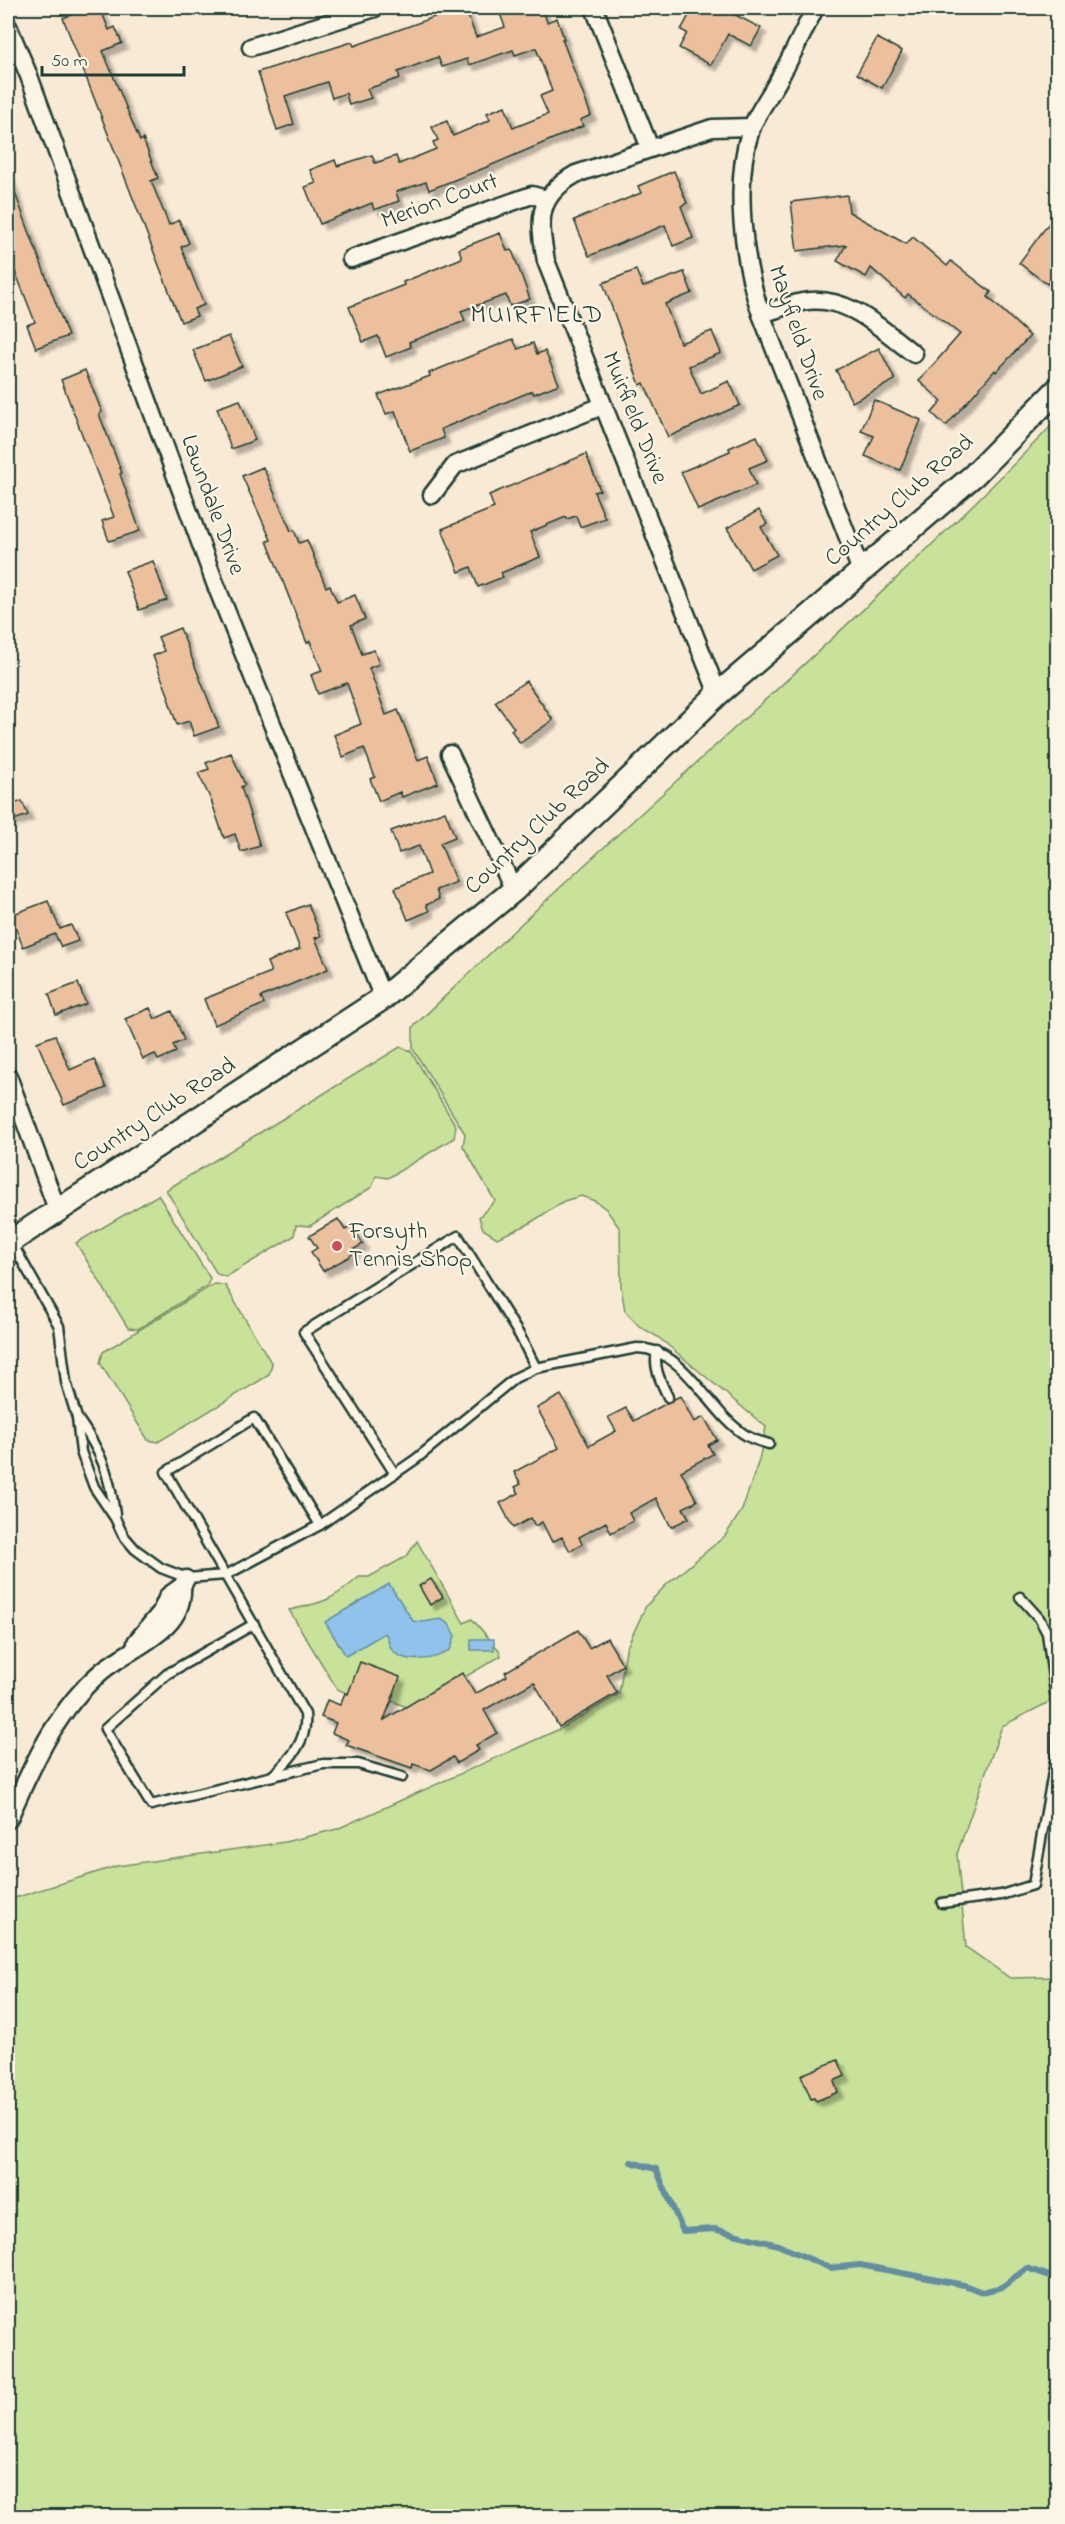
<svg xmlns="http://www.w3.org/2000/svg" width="1065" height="2524" viewBox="0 0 1065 2524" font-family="'Indie Flower',sans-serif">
  <defs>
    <filter id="shadow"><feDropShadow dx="5.5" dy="5.5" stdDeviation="1.5" flood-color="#0004"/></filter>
  </defs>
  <rect width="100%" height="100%" fill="#f9ead6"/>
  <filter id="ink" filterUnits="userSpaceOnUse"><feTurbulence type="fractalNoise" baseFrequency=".0167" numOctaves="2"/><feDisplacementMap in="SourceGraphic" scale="12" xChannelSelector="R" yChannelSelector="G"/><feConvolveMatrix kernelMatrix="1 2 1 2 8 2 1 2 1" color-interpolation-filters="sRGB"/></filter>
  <g filter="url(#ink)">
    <g fill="#c8e299" stroke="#749066" stroke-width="1.5">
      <path d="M1057 420V1698L1002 1726 957 1854 966 1947 1010 1978 1057 1977V2516H8V1900L117 1866 285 1842 337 1829 562 1728 619 1694 626 1649 646 1606 666 1585 725 1536 742 1510 759 1460 766 1427 658 1337 639 1326 625 1311 621 1287 620 1229 606 1209 595 1201 581 1196 564 1201 527 1225 497 1238 483 1229 479 1217 495 1201 463 1146 465 1134 413 1049V1027C455 987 496 947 538 908 712 746 892 591 1057 420Z"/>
      <path d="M400 1047 411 1051 456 1126 454 1138 388 1178 376 1176 372 1187 310 1226 296 1225 294 1236 226 1277 217 1274 166 1190Z"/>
      <path d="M158 1195 210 1278 207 1286 138 1329 128 1328 76 1243Z"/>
      <path d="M214 1284 225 1285 272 1364 269 1375 158 1442 148 1440 100 1363 103 1352Z"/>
      <path d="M417 1541 464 1623 472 1619 499 1650 501 1656 465 1677 462 1674 411 1709 392 1701 388 1710 337 1689 289 1610C323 1603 333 1600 359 1577H369L407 1556Z"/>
    </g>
    <g fill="#90c2ec" stroke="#638da2" stroke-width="1.5">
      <path d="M389 1584 413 1621 423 1622 441 1619 449 1624 455 1636 450 1650C436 1660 405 1665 392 1650 388 1645 389 1638 385 1633L346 1656 325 1622Z"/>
      <rect x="471" y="1639" width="23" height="11"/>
    </g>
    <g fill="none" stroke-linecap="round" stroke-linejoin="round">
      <path stroke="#638da2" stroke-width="6" d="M631 2162 656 2169 683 2231 714 2229 778 2245 830 2268 860 2265 964 2285 982 2292 1002 2287 1027 2268 1058 2279"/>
    </g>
    <g fill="#ecc09c" stroke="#1f3d34" stroke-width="1.5" filter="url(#shadow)">
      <path d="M89 8H100L109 30 115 27 122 43 103 51 140 141 143 139 158 178 151 181 169 225 179 220 189 243 181 247 204 305 194 309 197 316 181 322 63 18Z"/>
      <path d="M459 8H465L476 37 505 27 498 8H542L547 22 557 18 564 39H562L591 115 580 120 583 126 487 167 429 190 426 182 396 192 399 201 374 210 372 203 320 224 305 187 316 183 310 170 335 160 337 166 372 155 375 163 396 156 399 164 436 149 433 142 438 140 432 127 447 121 453 136 490 120 487 113 505 106 513 128 548 114 540 96 552 91 536 48 515 55 513 50 469 65 467 59 442 67 438 57 398 72 400 78 367 89 371 98 349 105 346 93 332 98 327 82 285 96 294 124 277 130 258 72 352 42 354 46Z"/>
      <path d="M693 8H722L761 28 751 46 728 34 711 65 679 48 687 33 681 30Z"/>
      <path d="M877 38 902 51 882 88 857 74Z"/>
      <path d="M674 171 687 203 681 206 693 238 673 246 665 225 589 256 574 220 641 193 638 186Z"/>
      <path d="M8 177H9L68 336 36 348 27 325 35 322 8 253Z"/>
      <path d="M847 195 849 212 906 244 913 237 947 266 951 261 991 292 988 297 1030 336 996 372 995 370 946 426 932 413 942 401 919 381 960 334 908 294 905 298 871 268 866 277 837 261 846 245 797 251 791 202Z"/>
      <path d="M1058 211V269L1047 284 1019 263Z"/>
      <path d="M500 233 507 251 512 250 530 299 510 306 506 295 461 311 465 321 409 342 411 347 386 357 378 336 363 342 349 307 404 285 403 282 462 258 459 249Z"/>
      <path d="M636 270 643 287 684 272 692 293 665 304 680 343 712 331 721 353 689 366 701 394 729 381 740 405 668 437 644 383 640 385 603 283Z"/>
      <path d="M229 336 242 366 206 381 193 350Z"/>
      <path d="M513 339 518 349 533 343 537 354 545 351 559 384 534 394 532 391 441 429 444 438 410 451 395 411 386 414 378 395 430 376 429 373Z"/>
      <path d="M879 348 895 380 852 402 836 370Z"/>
      <path d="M85 370 102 412 99 414 122 473 120 474 140 531 109 541 102 521 114 517 61 380Z"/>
      <path d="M240 400 255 440 231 449 217 408Z"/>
      <path d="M874 400 921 420 900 470 865 456 874 436 861 431Z"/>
      <path d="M757 436 768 460 749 468 756 485 698 510 681 472 730 451 729 448Z"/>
      <path d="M586 454 600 490 594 492 605 518 580 527 576 516 567 519 566 517 530 532 540 557 501 573 503 577 478 587 471 567 459 572 442 529 494 508 489 495Z"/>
      <path d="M263 467 291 531 294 530 299 543 307 540 326 587 330 585 337 602 355 595 365 619 351 625 362 654 374 650 379 664 369 668 386 715 398 710 418 760 428 756 438 783 402 797 400 792 379 801 370 779 375 777 364 748 343 757 334 735 361 724 347 683 318 694 311 675 322 671 310 641 307 643 267 541 271 540 242 476Z"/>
      <path d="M759 510 767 524 761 527 777 555 751 569 727 528Z"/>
      <path d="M153 561 167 600 139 610 125 571Z"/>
      <path d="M180 628 219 727 194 736 189 721 177 725 168 698 169 697 153 656 164 651 158 637Z"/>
      <path d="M526 681 553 720 520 743 511 730 514 728 495 702Z"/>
      <path d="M231 753 245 785 241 787 260 846 241 852 235 834 224 838 211 800 198 773 209 769 206 763Z"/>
      <path d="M22 801 28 815 8 822V806Z"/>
      <path d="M445 811 455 837 440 843 456 882 436 890 439 899 426 905 429 911 408 920 395 888 429 874 419 846 399 853 391 831Z"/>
      <path d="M48 901 60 929 71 925 78 941 61 947 55 934 23 947 11 915Z"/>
      <path d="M308 904 321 936 315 938 328 969 261 997 264 1004 214 1025 204 999 271 972 267 962 300 949 286 913Z"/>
      <path d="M78 983 86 1004 56 1015 49 994Z"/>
      <path d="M150 1008 155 1019 172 1011 184 1040 173 1045 176 1052 158 1060 155 1054 143 1059 125 1019Z"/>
      <path d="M55 1035 70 1070 94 1059 106 1088 64 1105 37 1042Z"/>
      <path d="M338 1219 345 1230 352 1226 363 1244 354 1249 355 1251 349 1257 323 1271 311 1252 317 1248 309 1236Z"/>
      <path d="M561 1395 589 1446 616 1431 608 1417 626 1408 634 1421 680 1396 694 1422 704 1417 717 1440 708 1445 713 1454 681 1471 697 1501 683 1508 689 1518 671 1527 656 1498 629 1513 633 1521 611 1533 606 1522 579 1537 582 1544 570 1551 562 1537 552 1542 542 1522 535 1526 531 1518 513 1528 500 1503 519 1493 515 1487 521 1484 514 1472 559 1448 537 1408Z"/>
      <path d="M431 1579 443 1597 430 1605 419 1586Z"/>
      <path d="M578 1630 589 1648 607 1638 623 1665 607 1675 617 1693 559 1727 534 1682 484 1710 497 1733 476 1745 479 1750 457 1763 453 1757 431 1770 413 1764 412 1768 346 1745 349 1740 332 1733 336 1723 321 1717 327 1700 340 1705 345 1693 348 1694 360 1662 400 1677 384 1720 462 1673 475 1694 507 1676 505 1672Z"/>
      <path d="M838 2060 845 2076 834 2081 838 2092 816 2101 814 2098 811 2099 801 2075Z"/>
    </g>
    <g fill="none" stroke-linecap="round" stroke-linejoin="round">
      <g stroke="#1f3d34" stroke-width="13">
        <g id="lane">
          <path d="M12 1243 59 1326 66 1382 77 1418 81 1452 94 1487 115 1518 123 1535 135 1549 161 1568 187 1578 226 1575 320 1525 416 1459 515 1378 536 1368 637 1348C687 1349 708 1413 747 1436 754 1440 762 1442 769 1444"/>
          <path d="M657 1351C653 1368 661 1382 668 1397"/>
          <path d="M78 1419C102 1453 109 1473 115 1514"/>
          <path d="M395 1474 304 1332 458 1236 520 1336 536 1368"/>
          <path d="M254 1624 167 1674 105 1729 151 1805 323 1764H358L402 1777"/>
          <path d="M272 1776C291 1759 308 1740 305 1714L166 1472 254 1418 320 1525"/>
          <path d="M942 1903 1001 1895 1033 1885 1057 1750V1708L1047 1633 1039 1618 1020 1597"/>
        </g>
      </g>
      <g stroke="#1f3d34" stroke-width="21">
        <g id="street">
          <path d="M594 8 650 148"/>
          <path d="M815 8C803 33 791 57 778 81 769 97 757 113 751 129 733 182 743 262 761 314L861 571"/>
          <path d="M8 26 29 76 215 583 383 998"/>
          <path d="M251 47 375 8"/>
          <path d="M351 259 532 195 546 199"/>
          <path d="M761 314C775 310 788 305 802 302 847 293 881 329 914 354"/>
          <path d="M432 495 455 465 602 406"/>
          <path d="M718 694 546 261C539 221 535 197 576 174L712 128 752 127"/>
          <path d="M450 754 514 890"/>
          <path d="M8 1076 58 1212"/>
          <path d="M136 1642 161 1612 168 1596 182 1586 186 1579"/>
          <path d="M8 1820C33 1765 55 1711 102 1671 132 1646 185 1632 182 1586"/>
        </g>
      </g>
      <g stroke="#1f3d34" stroke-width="27">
        <path id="secondary" d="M8 1243 383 998 514 890 718 694 974 475 1058 389"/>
      </g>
      <use href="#lane" stroke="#fcf5e5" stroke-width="8"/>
      <use href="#street" stroke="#fcf5e5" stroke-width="16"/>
      <use href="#secondary" stroke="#fcf5e5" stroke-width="22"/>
    </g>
  </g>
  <circle fill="#d1495b" stroke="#fcf5e5" stroke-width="2" cx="337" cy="1246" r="6"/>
  <g text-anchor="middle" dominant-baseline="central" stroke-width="4.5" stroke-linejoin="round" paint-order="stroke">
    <g font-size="24" fill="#1f3d34" stroke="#fcf5e5">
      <text transform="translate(440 202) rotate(-20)">Merion Court</text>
      <text transform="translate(797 333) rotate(71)">Mayfield Drive</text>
      <text transform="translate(634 418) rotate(68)">Muirfield Drive</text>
      <text transform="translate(900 501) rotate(-41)">Country Club Road</text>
      <text transform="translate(212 505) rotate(70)">Lawndale Drive</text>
      <text transform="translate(538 827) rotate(-43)">Country Club Road</text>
      <text transform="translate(155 1115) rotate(-33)">Country Club Road</text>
    </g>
    <g font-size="24" fill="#1f3d34" stroke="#fcf5e5" text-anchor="start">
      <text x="349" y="1232">Forsyth<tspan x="349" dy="28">Tennis Shop</tspan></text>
    </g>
    <g font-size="26" letter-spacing="1.5" fill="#1f3d34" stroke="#fcf5e5">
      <text x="537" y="316">MUIRFIELD</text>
    </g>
  </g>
  <rect width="1065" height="2524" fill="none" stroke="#fcf5e5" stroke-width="30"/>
  <rect x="15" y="15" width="1035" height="2494" fill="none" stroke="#1f3d34" stroke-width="2" filter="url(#ink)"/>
  <path d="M42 66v9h142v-9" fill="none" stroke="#1f3d34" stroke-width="3"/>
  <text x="51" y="66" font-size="18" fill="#1f3d34" stroke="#fcf5e5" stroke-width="4.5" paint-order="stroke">50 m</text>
</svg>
